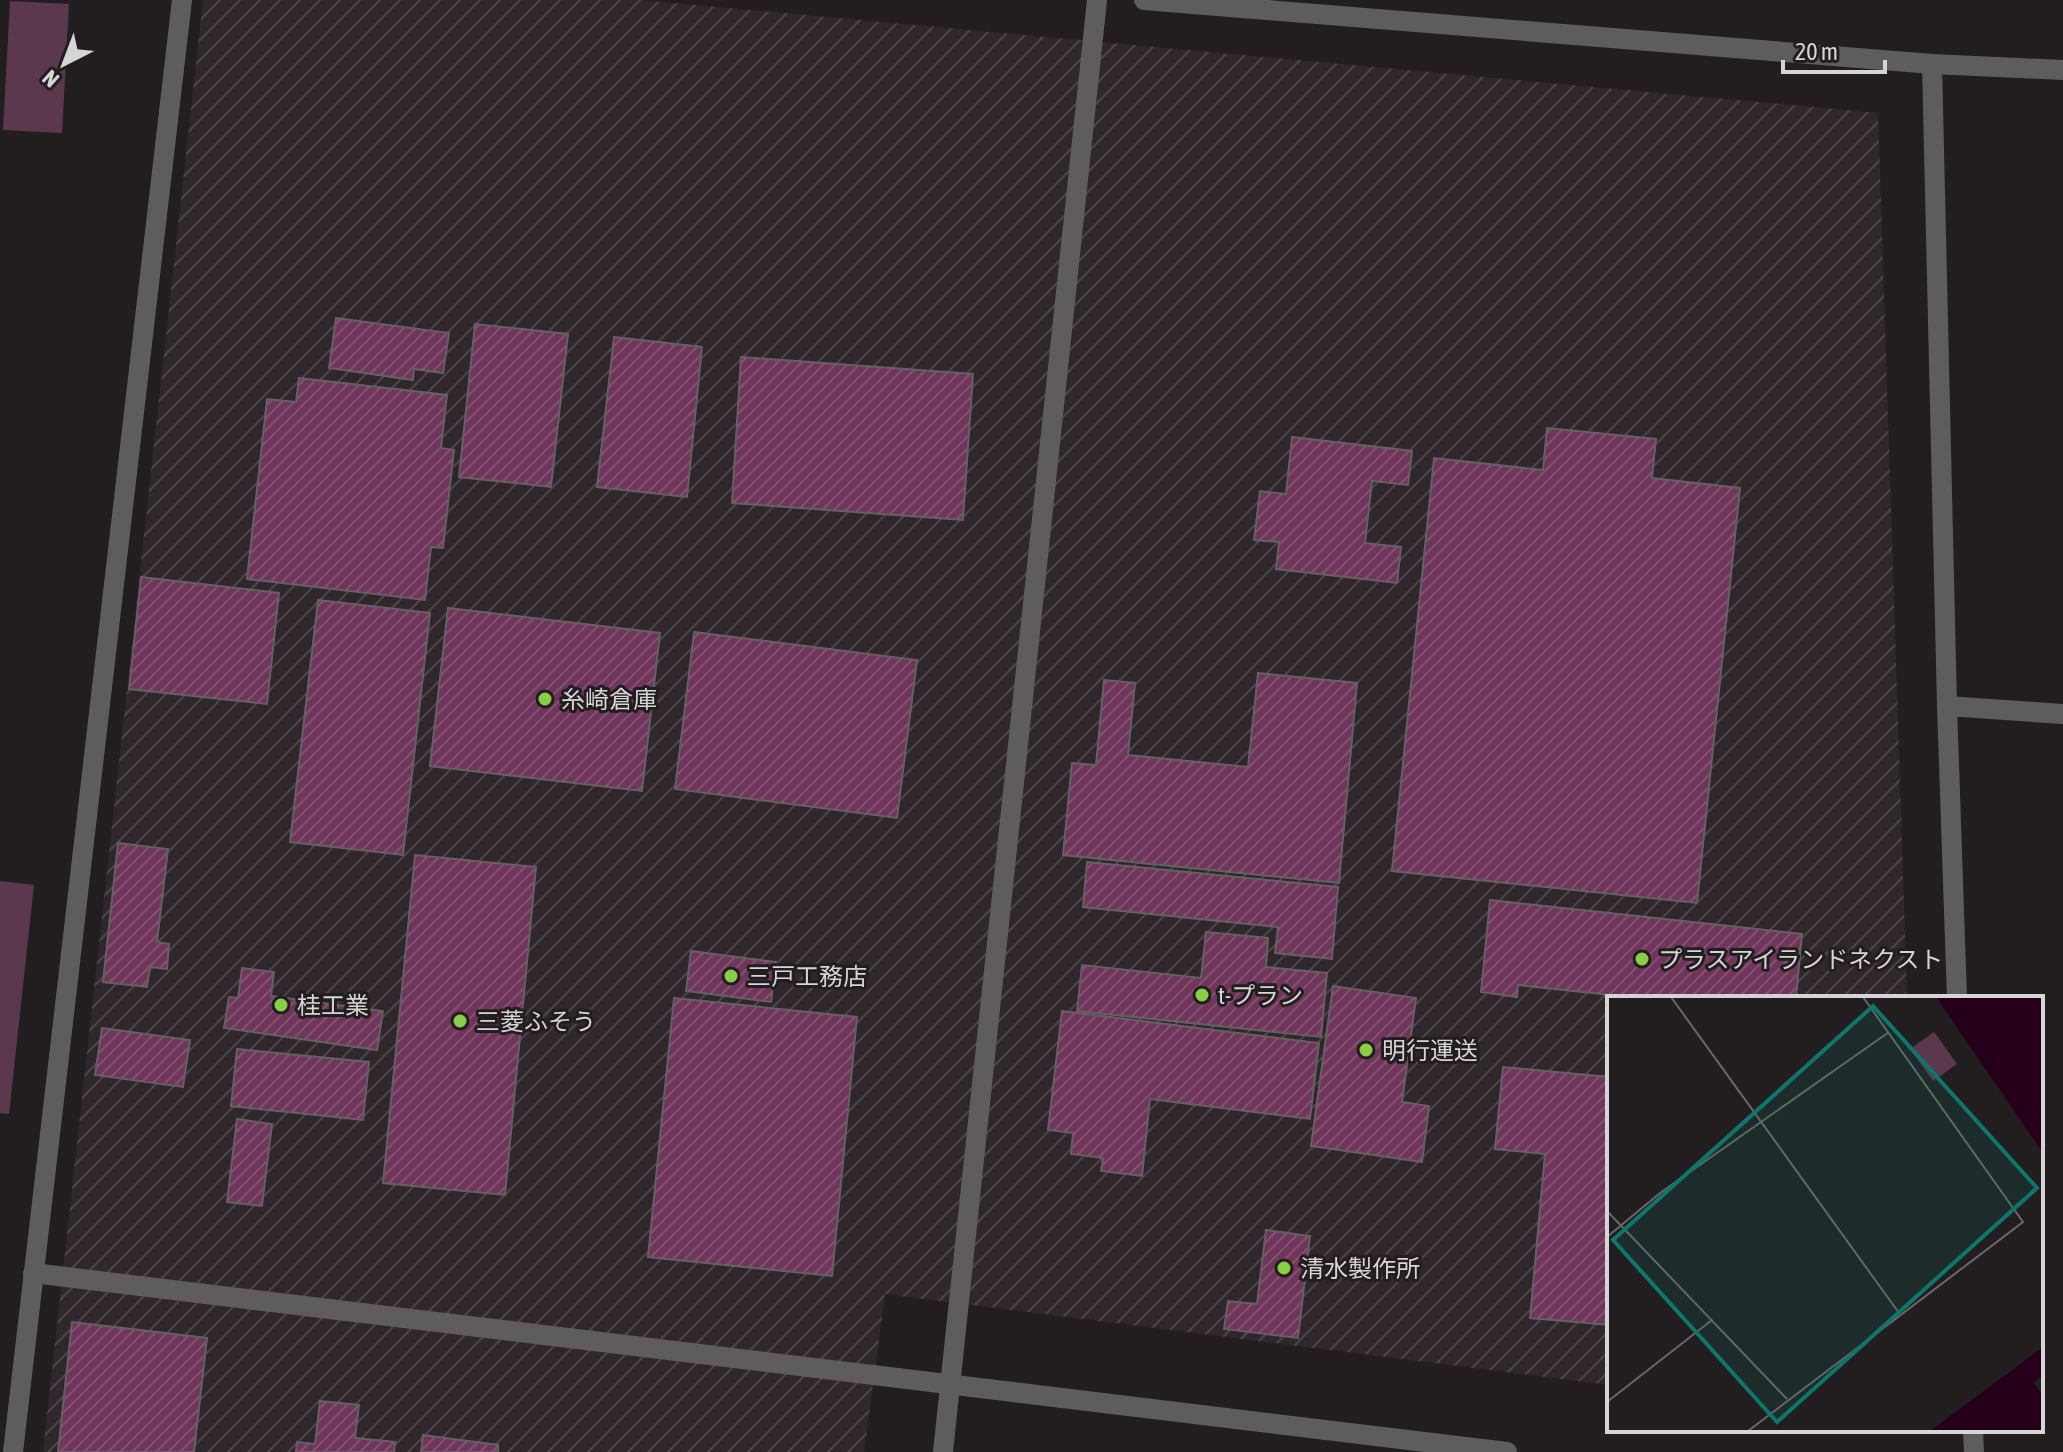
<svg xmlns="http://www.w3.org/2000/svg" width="2063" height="1452" viewBox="0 0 2063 1452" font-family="'Asap Condensed','Noto Sans JP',sans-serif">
  <defs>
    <pattern id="industrial-furrows" width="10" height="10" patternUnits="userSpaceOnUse" patternTransform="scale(2)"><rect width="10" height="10" fill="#2f272b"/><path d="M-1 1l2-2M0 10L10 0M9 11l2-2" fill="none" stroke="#4c4549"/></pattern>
    <pattern id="building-hatch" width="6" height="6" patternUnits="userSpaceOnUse" patternTransform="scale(2)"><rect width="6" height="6" fill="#70355b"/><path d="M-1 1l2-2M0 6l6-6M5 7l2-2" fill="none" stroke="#845172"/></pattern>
  </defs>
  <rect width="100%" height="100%" fill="#221e20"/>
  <path fill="url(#industrial-furrows)" d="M203 0H641L1878 113 1907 998H1609V1385L885 1294 864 1452H43Z"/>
  <g fill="#5c384e">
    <path d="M10 1 69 4 62 133 3 130Z"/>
    <path d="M0 881 34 885 9 1114 0 1113Z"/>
  </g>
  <g fill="url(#building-hatch)" stroke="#656163" stroke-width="2">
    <path d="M336 318 449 333 443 373 414 369 413 380 329 368Z"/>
    <path d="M475 324 568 334 551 487 459 477Z"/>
    <path d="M614 337 702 347 687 497 597 487Z"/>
    <path d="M741 357 973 374 963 520 732 503Z"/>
    <path d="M299 378 447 395 441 448 454 450 443 548 431 547 425 600 247 579 267 399 296 402Z"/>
    <path d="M1547 428 1656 439 1652 478 1740 488 1697 903 1392 871 1434 458 1543 470Z"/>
    <path d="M1292 437 1412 451 1408 485 1372 481 1365 543 1401 547 1397 583 1276 569 1279 542 1254 540 1260 491 1286 494Z"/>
    <path d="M141 577 279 593 267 704 129 689Z"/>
    <path d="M318 600 430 613 403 855 290 842Z"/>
    <path d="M448 608 660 633 642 791 430 766Z"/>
    <path d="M694 632 917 660 897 818 675 789Z"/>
    <path d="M1258 673 1357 683 1339 883 1063 855 1072 763 1096 765 1104 680 1135 683 1128 755 1248 767Z"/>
    <path d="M118 843 168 849 157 942 169 944 167 969 150 967 147 987 103 982Z"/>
    <path d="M415 855 536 867 505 1195 383 1183Z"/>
    <path d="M1087 862 1338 887 1332 959 1275 953 1278 927 1083 907Z"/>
    <path d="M1490 900 1802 934 1796 998H1639L1518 985 1517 997 1481 992Z"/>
    <path d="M1206 932 1268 938 1266 967 1327 973 1321 1037 1077 1011 1082 965 1201 978Z"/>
    <path d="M691 951 776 962 771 1002 686 991Z"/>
    <path d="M242 968 274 972 271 996 383 1011 377 1050 224 1028 229 997 238 998Z"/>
    <path d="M1333 986 1416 998 1402 1102 1429 1106 1422 1162 1311 1146Z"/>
    <path d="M674 998 857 1017 832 1276 648 1257Z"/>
    <path d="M1062 1011 1319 1043 1310 1119 1150 1099 1142 1176 1101 1171 1103 1158 1071 1154 1073 1133 1048 1130Z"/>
    <path d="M102 1028 190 1040 183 1087 95 1075Z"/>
    <path d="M237 1049 369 1062 363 1120 231 1106Z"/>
    <path d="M1503 1067 1609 1077V1325L1530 1318 1545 1154 1495 1149Z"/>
    <path d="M237 1119 272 1124 262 1206 227 1202Z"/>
    <path d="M1266 1230 1310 1236 1298 1338 1224 1329 1228 1301 1257 1304Z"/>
    <path d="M72 1322 207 1338 194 1452H58Z"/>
    <path d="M320 1401 359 1405 355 1438 395 1442 394 1452H296L297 1442 315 1444Z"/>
    <path d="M423 1435 498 1445V1452H421Z"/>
  </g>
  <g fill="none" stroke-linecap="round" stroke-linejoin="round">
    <path stroke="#5e5c5d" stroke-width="20" d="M1947 706 2063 714"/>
    <g stroke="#5e5c5d" stroke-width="20">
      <path d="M1144 0 1932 64 2063 70"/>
      <path d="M1932 64 1947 706 1957 998"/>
      <path d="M33 1273 1507 1452"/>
      <path d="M1973 1430 1974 1452"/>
      <path d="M13 1452 182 0"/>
      <path d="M943 1452 1097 0"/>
    </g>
  </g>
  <g fill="#8ace48" stroke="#221e20" stroke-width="3">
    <circle cx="545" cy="699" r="8"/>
    <circle cx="1642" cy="959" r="8"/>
    <circle cx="731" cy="976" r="8"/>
    <circle cx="1202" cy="995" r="8"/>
    <circle cx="281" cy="1005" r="8"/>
    <circle cx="460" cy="1021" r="8"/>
    <circle cx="1366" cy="1050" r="8"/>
    <circle cx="1284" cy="1268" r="8"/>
  </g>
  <g text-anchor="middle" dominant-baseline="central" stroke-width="6" stroke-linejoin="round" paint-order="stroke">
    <g font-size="24" fill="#d7d4d6" stroke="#221e20" text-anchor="start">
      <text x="561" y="699">糸崎倉庫</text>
      <text x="1658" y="959">プラスアイランドネクスト</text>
      <text x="747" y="976">三戸工務店</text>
      <text x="1218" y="995">t-プラン</text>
      <text x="297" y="1005">桂工業</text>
      <text x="476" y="1021">三菱ふそう</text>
      <text x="1382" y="1050">明行運送</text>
      <text x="1300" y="1268">清水製作所</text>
    </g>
  </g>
  <g transform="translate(1607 996)">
    <rect width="436" height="436" fill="#221e20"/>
    <path d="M327 36 350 68 326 85 303 53Z" fill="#5c384e"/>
    <path d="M329 1H436V157ZM436 351V379L426 387 436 399V435H323Z" fill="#26001b"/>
    <path fill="none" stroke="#6a6769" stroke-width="2" d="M64 1 292 317M0 215 180 403M0 241 53 197 282 36M0 406 105 324M141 435 416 226 256 1"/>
    <path fill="#0f766e" fill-opacity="0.15" stroke="#0f766e" stroke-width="4" d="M266 10 430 192 170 426 6 244Z"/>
    <rect width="436" height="436" fill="none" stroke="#d7d4d6" stroke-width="4"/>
  </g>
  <g transform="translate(64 64) rotate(222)" stroke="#221e20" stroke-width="6" paint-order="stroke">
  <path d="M0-6L14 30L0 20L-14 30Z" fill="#d7d4d6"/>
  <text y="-12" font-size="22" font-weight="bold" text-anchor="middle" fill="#d7d4d6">N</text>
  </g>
  <path d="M1783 60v12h102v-12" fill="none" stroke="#d7d4d6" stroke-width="4"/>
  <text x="1795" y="60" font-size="24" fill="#d7d4d6" stroke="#221e20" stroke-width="6" paint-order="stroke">20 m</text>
</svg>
